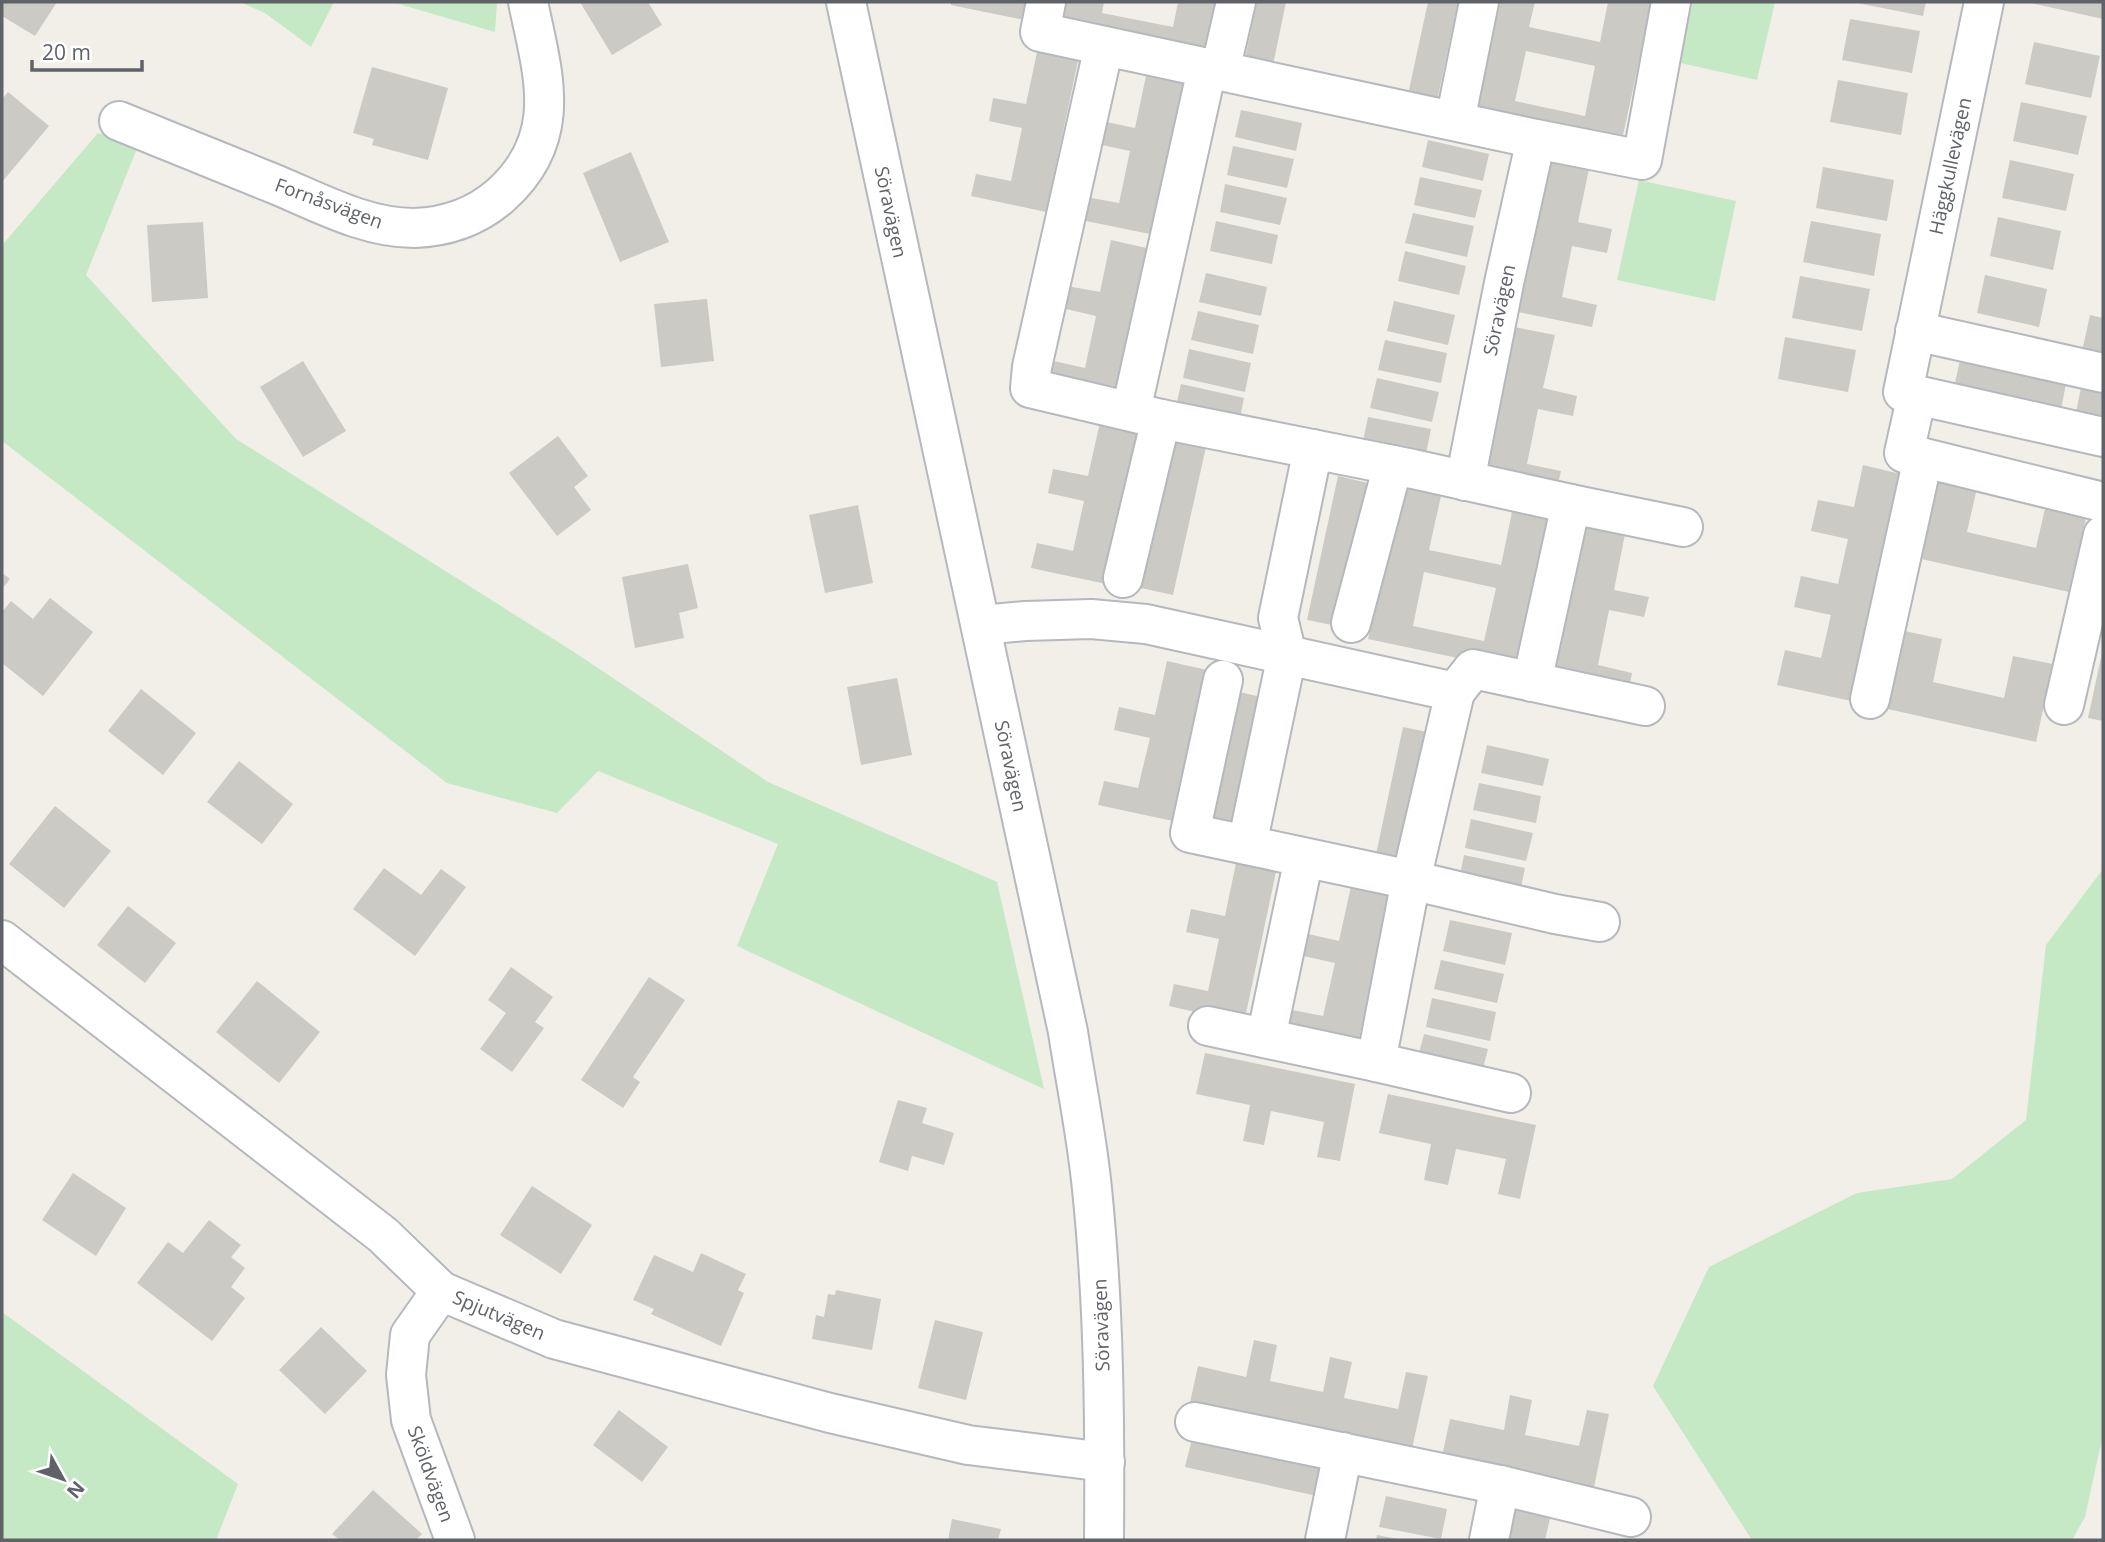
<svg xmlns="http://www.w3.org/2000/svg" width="2105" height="1542" viewBox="0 0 2105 1542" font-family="'Open Sans',sans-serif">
  <rect width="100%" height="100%" fill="#f1efe8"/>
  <g fill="#c5e8c5">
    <path d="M240 2H334L311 47 265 13Z"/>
    <path d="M392 2H497L495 32Z"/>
    <path d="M1680 2H1775L1757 80 1667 60Z"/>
    <path d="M98 133 138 146 86 275 236 439 574 652 768 782 997 882 1044 1089 737 946 778 844 598 771 557 813 447 783 2 441V242L4 243Z"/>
    <path d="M1639 180 1736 201 1715 301 1617 280Z"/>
    <path d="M2103 869V1434L2085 1517 2072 1540H1752L1653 1386 1709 1267 1857 1193 1952 1179 2026 1120 2046 945Z"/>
    <path d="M2 1312 238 1484 216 1540H2Z"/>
  </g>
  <g fill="#cccac5" fill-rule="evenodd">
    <path d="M2 2H57L35 36 2 16Z"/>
    <path d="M580 2H648L662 25 612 55Z"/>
    <path d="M951 2H1028L1024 20 951 5Z"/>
    <path d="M1062 2H1104L1102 13 1173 27 1178 2H1219L1208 59 1056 28Z"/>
    <path d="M1257 2H1286L1272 70 1244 63Z"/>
    <path d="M1428 2H1458L1436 106 1407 99Z"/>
    <path d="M1492 2H1535L1529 27 1600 42 1608 2H1652L1620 149 1468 116ZM1526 51 1595 66 1585 116 1515 101Z"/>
    <path d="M1852 2H1926L1923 16Z"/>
    <path d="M2032 2H2103V19L2031 3Z"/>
    <path d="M1850 19 1920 31 1912 73 1842 60Z"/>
    <path d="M2034 42 2100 56 2091 98 2025 84Z"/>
    <path d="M1037 52 1078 61 1046 212 971 196 976 174 1011 181 1022 128 989 121 993 98 1026 104Z"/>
    <path d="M372 67 448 88 428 160 372 145 374 139 353 133Z"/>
    <path d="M1146 76 1186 84 1155 235 1081 220 1086 197 1119 203 1130 151 1097 144 1102 121 1135 128Z"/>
    <path d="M1838 80 1908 93 1901 135 1830 122Z"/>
    <path d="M8 92 49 126 2 182V99Z"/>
    <path d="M2021 102 2087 116 2078 155 2013 141Z"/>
    <path d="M1241 110 1302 123 1296 151 1235 137Z"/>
    <path d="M1428 140 1489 154 1483 181 1422 167Z"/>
    <path d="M1233 146 1294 159 1287 188 1227 175Z"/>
    <path d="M631 152 669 242 620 262 583 173Z"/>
    <path d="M2010 160 2074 174 2066 211 2002 198Z"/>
    <path d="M1549 161 1589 169 1578 222 1612 229 1607 253 1572 246 1562 297 1597 305 1592 327 1518 312Z"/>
    <path d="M1823 167 1894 180 1887 221 1816 208Z"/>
    <path d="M1420 177 1482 190 1475 218 1414 205Z"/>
    <path d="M1225 184 1287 198 1280 225 1220 212Z"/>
    <path d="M1413 213 1474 226 1467 257 1405 243Z"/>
    <path d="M1998 217 2061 231 2053 270 1990 256Z"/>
    <path d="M1216 221 1278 235 1272 264 1210 251Z"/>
    <path d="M1811 221 1881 234 1874 276 1803 262Z"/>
    <path d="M203 222 208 298 152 302 147 225Z"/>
    <path d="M1111 240 1151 249 1120 399 1044 383 1049 360 1085 368 1096 316 1062 308 1067 286 1100 292Z"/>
    <path d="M1405 251 1466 266 1459 295 1398 281Z"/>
    <path d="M1206 273 1267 287 1261 316 1199 302Z"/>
    <path d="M1985 275 2047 289 2039 327 1977 313Z"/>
    <path d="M1800 276 1870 289 1862 331 1792 318Z"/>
    <path d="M707 299 714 361 661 367 654 304Z"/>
    <path d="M1394 301 1455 315 1448 345 1387 331Z"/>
    <path d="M1198 311 1259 325 1253 354 1191 340Z"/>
    <path d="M2090 315 2103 318V360L2081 356Z"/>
    <path d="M1514 327 1555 335 1543 388 1577 396 1573 416 1538 409 1527 464 1561 471 1556 492 1482 477Z"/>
    <path d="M1785 337 1856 350 1848 392 1778 379Z"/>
    <path d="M1385 340 1447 353 1441 383 1378 370Z"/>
    <path d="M1189 349 1251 363 1245 392 1183 378Z"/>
    <path d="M1961 356 2067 379 2061 409 1954 387Z"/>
    <path d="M303 361 346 431 303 457 260 387Z"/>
    <path d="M1377 378 1439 392 1432 422 1370 408Z"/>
    <path d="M2082 382 2103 387V419L2076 413Z"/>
    <path d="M1181 384 1244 398 1238 428 1174 414Z"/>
    <path d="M1368 417 1431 429 1425 458 1362 446Z"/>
    <path d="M1100 422 1140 431 1106 584 1031 568 1037 543 1073 551 1084 501 1048 493 1053 469 1088 476Z"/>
    <path d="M558 436 588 476 574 487 591 510 557 536 509 473Z"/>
    <path d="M1173 439 1206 447 1173 595 1141 588Z"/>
    <path d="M1863 465 1905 475 1856 702 1777 685 1785 650 1821 658 1831 615 1794 607 1801 576 1838 584 1848 539 1811 531 1818 500 1854 507Z"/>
    <path d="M1338 476 1368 483 1337 626 1307 620Z"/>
    <path d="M1935 479 1977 488 1967 532 2036 548 2046 504 2087 514 2069 592 1917 558Z"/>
    <path d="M1401 487 1441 496 1429 550 1501 565 1512 512 1552 520 1519 671 1368 639ZM1424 572 1496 588 1484 641 1413 626Z"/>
    <path d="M858 505 873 583 825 593 809 515Z"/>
    <path d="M1584 526 1625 534 1614 590 1649 597 1644 617 1609 610 1598 665 1632 673 1628 694 1552 679Z"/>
    <path d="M688 564 698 608 679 613 684 638 635 648 622 577Z"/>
    <path d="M2 573 10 579 2 589Z"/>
    <path d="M50 598 93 632 43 696 2 663V612L11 601 33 619Z"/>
    <path d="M1900 630 1942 639 1933 682 2004 698 2013 656 2053 664 2036 742 1883 708Z"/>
    <path d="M2102 653H2103V721L2088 718Z"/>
    <path d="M1167 661 1207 670 1173 821 1098 805 1104 781 1138 788 1150 738 1114 730 1119 707 1155 715Z"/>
    <path d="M897 678 912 755 861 765 847 687Z"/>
    <path d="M141 689 196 733 163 775 108 731Z"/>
    <path d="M1239 692 1266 698 1237 829 1209 823Z"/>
    <path d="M1403 727 1432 733 1403 865 1375 859Z"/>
    <path d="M1487 745 1549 759 1543 786 1481 773Z"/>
    <path d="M239 761 293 804 262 844 207 802Z"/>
    <path d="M1479 783 1541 796 1536 823 1473 810Z"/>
    <path d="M55 806 111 851 64 908 9 864Z"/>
    <path d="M1471 819 1533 833 1526 861 1465 848Z"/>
    <path d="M1464 855 1525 868 1519 897 1458 884Z"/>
    <path d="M1236 863 1276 872 1244 1023 1169 1006 1174 984 1208 991 1219 939 1186 932 1191 909 1225 916Z"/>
    <path d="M384 868 421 895 441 869 466 887 415 956 353 909Z"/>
    <path d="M1351 886 1391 895 1357 1047 1282 1031 1287 1009 1323 1016 1335 963 1299 955 1304 933 1339 941Z"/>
    <path d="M128 906 176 943 145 983 97 945Z"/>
    <path d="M1450 920 1512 933 1505 965 1443 951Z"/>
    <path d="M1441 960 1504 974 1497 1003 1434 989Z"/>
    <path d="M511 967 553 997 535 1022 544 1028 512 1072 480 1049 506 1013 488 1000Z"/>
    <path d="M649 977 685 1000 633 1077 640 1082 623 1108 581 1080Z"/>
    <path d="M257 981 320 1032 279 1083 216 1032Z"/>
    <path d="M1432 998 1496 1012 1490 1041 1426 1027Z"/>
    <path d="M1424 1034 1488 1049 1480 1080 1416 1065Z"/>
    <path d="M1205 1053 1355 1084 1340 1161 1317 1157 1324 1122 1271 1111 1264 1145 1243 1141 1250 1105 1196 1094Z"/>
    <path d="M1388 1094 1536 1125 1520 1199 1498 1194 1506 1159 1456 1149 1448 1185 1424 1180 1431 1144 1379 1133Z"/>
    <path d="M898 1100 927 1108 922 1123 954 1133 944 1165 912 1156 908 1171 879 1162Z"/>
    <path d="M73 1173 126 1208 96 1256 42 1220Z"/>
    <path d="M532 1186 592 1225 561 1274 500 1235Z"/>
    <path d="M209 1220 241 1245 231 1257 245 1268 231 1287 245 1298 212 1341 137 1283 168 1242 183 1253Z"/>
    <path d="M701 1253 746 1274 738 1290 744 1293 721 1346 651 1314 654 1309 633 1300 654 1255 693 1272Z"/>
    <path d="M836 1290 881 1299 872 1350 812 1339 816 1315 824 1317 828 1294 835 1295Z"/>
    <path d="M935 1320 983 1332 966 1400 918 1388Z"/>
    <path d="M321 1327 367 1371 325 1414 279 1370Z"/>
    <path d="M1254 1340 1277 1345 1270 1381 1323 1392 1330 1357 1352 1362 1344 1398 1398 1409 1406 1372 1428 1376 1411 1453 1189 1407 1198 1366 1246 1377Z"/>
    <path d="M1510 1395 1532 1400 1525 1435 1579 1446 1587 1410 1609 1414 1593 1492 1441 1461 1450 1419 1504 1430Z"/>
    <path d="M619 1410 668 1447 642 1482 593 1445Z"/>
    <path d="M1192 1439 1323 1468 1317 1496 1185 1467Z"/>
    <path d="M373 1490 422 1534 416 1540H340L332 1534Z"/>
    <path d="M1386 1496 1447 1509 1441 1539 1379 1527Z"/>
    <path d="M1511 1506 1551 1514 1545 1540H1503Z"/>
    <path d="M952 1519 1001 1529 998 1540H948Z"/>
    <path d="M1377 1535 1397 1539V1540H1376Z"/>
  </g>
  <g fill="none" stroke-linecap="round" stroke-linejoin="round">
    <g stroke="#b5b8bc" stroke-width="42">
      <g id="minor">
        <path d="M846 2 1068 1032C1076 1084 1087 1137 1092 1189 1104 1306 1105 1423 1104 1540"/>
        <path d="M1046 2 1040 32 1536 139"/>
        <path d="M1984 2 1903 392 2103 437"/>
        <path d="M1104 46 1032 367 1030 388 1161 419 1413 469 1571 504"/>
        <path d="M1220 71 1236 2"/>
        <path d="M119 121C172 142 224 164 277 185 320 203 366 228 414 228 447 227 476 217 501 195 565 137 543 75 528 2"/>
        <path d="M1455 121 1479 2"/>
        <path d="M1915 331 2103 373"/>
        <path d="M1917 395 1904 453 2103 502"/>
        <path d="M1131 411 1207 69"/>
        <path d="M1465 481 1504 283 1536 139 1642 160 1671 2"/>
        <path d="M1123 578 1161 419"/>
        <path d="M1351 623 1393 465"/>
        <path d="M981 625 1025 621 1091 619 1146 624 1455 692 1473 669 1645 706"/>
        <path d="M1223 680 1190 833 1411 880 1376 1062 1511 1093"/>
        <path d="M1532 682 1571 504 1683 527"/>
        <path d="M1455 692 1411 880 1555 914 1600 922"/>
        <path d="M1870 699 1923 458"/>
        <path d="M2064 705 2103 535"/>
        <path d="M1247 845 1287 655 1278 618 1313 449"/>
        <path d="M2 940 383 1235 441 1291 554 1339 830 1413 968 1445 1105 1462"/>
        <path d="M1208 1026 1376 1062"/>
        <path d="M1266 1038 1304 858"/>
        <path d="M441 1291 410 1335 406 1375 411 1420 455 1540"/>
        <path d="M1195 1422 1500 1485 1631 1517"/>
        <path d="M1325 1540 1343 1452"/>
        <path d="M1489 1540 1500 1485"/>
      </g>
    </g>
    <use href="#minor" stroke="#fff" stroke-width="38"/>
  </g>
  <g text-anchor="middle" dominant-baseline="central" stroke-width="6" stroke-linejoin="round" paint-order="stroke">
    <g font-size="19" fill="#5f6368" stroke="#fff">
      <text transform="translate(1950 166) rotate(-78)">Häggkullevägen</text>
      <text transform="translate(329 203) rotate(20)">Fornåsvägen</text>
      <text transform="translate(891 212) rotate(78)">Söravägen</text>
      <text transform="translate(1499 310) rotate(-78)">Söravägen</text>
      <text transform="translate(1011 766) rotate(78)">Söravägen</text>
      <text transform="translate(499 1315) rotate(23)">Spjutvägen</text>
      <text transform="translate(1101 1325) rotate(-92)">Söravägen</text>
      <text transform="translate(431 1474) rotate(70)">Sköldvägen</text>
    </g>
  </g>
  <rect width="2105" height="1542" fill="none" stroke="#5f6368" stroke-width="7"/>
  <g transform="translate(63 1479) rotate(130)" stroke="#ffffff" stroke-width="5" paint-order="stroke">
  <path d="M0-5L12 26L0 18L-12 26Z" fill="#5f6368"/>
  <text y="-10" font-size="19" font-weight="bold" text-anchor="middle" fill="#5f6368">N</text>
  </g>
  <path d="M32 60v10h110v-10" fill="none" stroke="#5f6368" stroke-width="3.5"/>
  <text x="42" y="60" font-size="21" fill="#5f6368" stroke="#ffffff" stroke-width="5" paint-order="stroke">20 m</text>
</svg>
